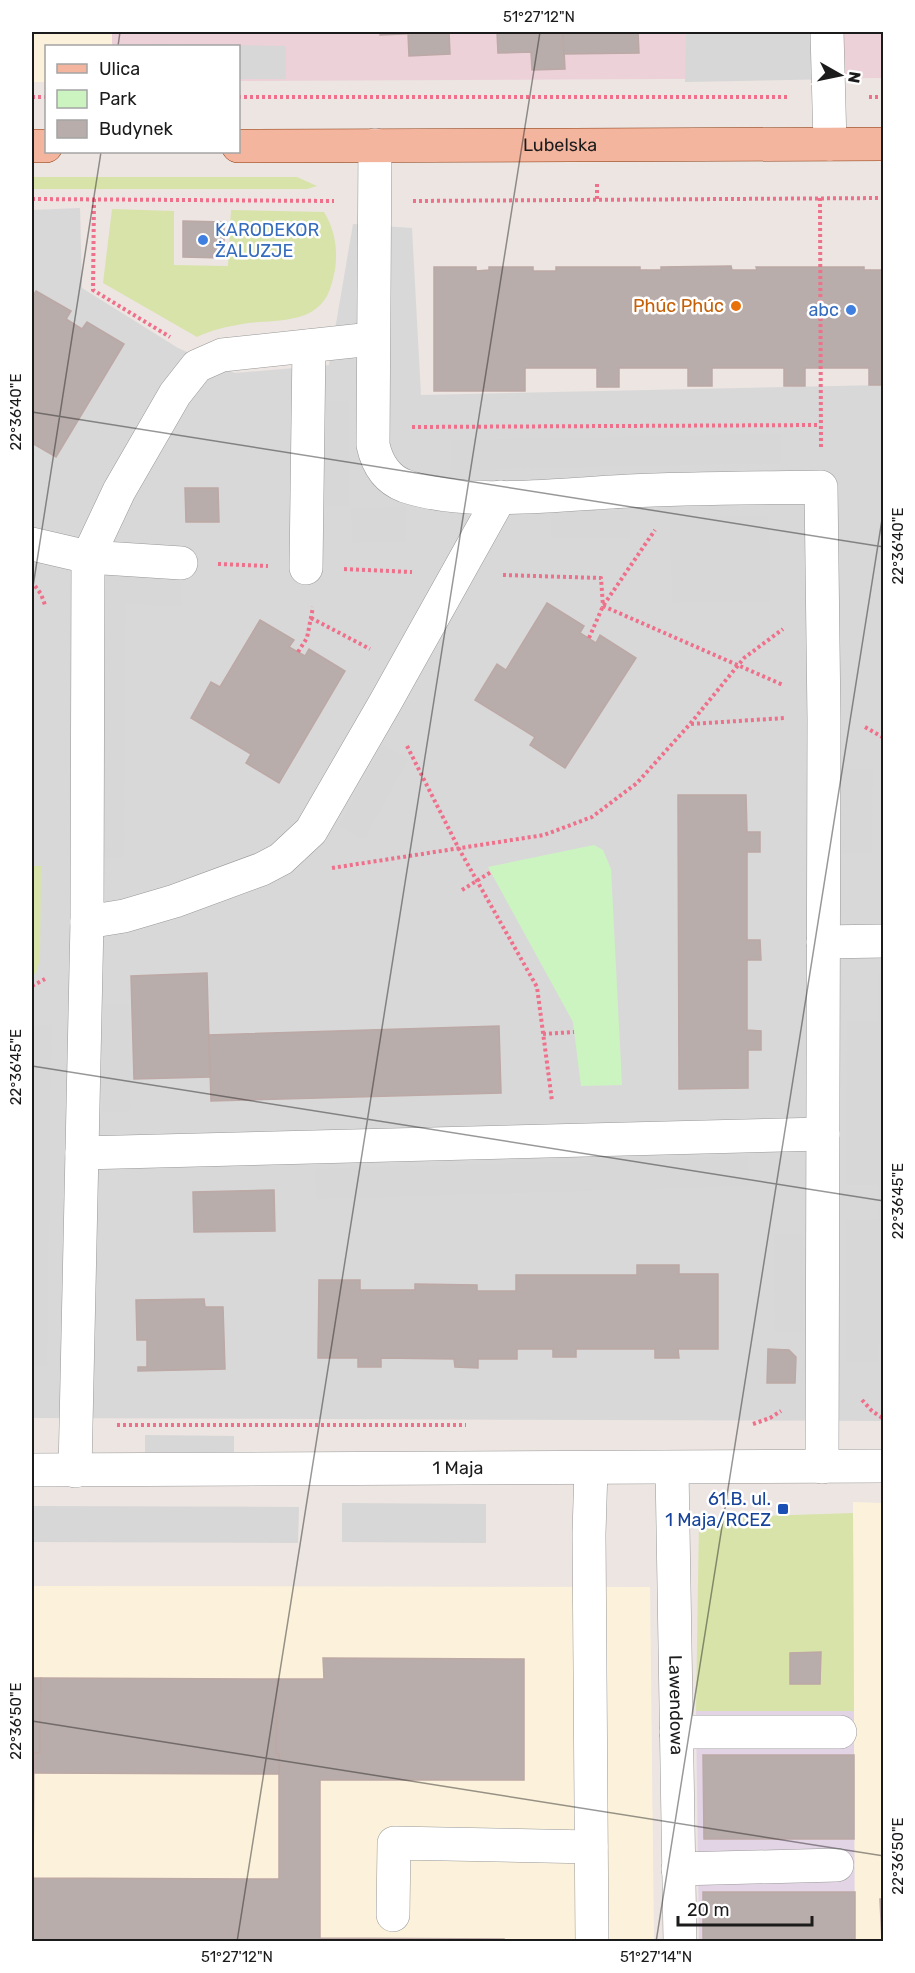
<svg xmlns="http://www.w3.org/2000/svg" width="915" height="1973" viewBox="0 0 915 1973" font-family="Rubik,sans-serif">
  <rect width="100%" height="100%" fill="#ece5e2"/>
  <path fill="#d9d8d9" d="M80 208 82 288 178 348 235 373 329 365 353 224 412 228 421 395 883 385V1421L32 1418V210Z"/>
  <path fill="#ecd1d9" d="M112 32H883L884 78 239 81 238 46H112Z"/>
  <path fill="#e3d4e5" d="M696 1711H854L855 1941H699Z"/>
  <g fill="#fcf2db">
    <path d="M32 32H112V46H46V82H32Z"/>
    <path d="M853 1502 883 1503V1941H855Z"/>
    <path d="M32 1586 650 1587 654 1941H32Z"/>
  </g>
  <g fill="#d8e3aa">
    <path d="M32 177H297L317 186 307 189H32Z"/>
    <path d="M112 209 174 211V265L228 266 231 210 324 212C335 230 338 249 335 270 333 279 331 288 327 296 310 326 269 319 242 324 226 327 211 330 197 337L103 283Z"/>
    <path d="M32 866H41L40 960 36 973 32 976Z"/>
    <path d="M853 1513 854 1711H696L699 1518Z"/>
  </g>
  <path fill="#ccf4c0" d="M594 845 603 850 611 869 622 1085 581 1086 573 1022 488 867Z"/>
  <g fill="#d7d7d7">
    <path d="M686 32H835L836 79 685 82Z"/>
    <path d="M153 44 286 46V79H239L238 46H153Z"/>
    <path d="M318 401H349V506H319Z"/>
    <path d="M780 434 781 463 451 470V440Z"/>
    <path d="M406 507V542L352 543 351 508Z"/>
    <path d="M551 511H631L630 538H551Z"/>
    <path d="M768 516 771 601 672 603 670 518Z"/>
    <path d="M100 572 181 574V606L125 604 124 858 96 857Z"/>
    <path d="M383 745 408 759 364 839 339 826Z"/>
    <path d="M840 769H873L872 853H841Z"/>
    <path d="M878 973H884L883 1343H879V1362H845V1220L879 1219 878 1185H846L847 1021H878Z"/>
    <path d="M129 1004 131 1111 102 1112 100 1005Z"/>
    <path d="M32 1025H52L47 1366H32Z"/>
    <path d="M748 1156 749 1186 316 1199 315 1169Z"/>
    <path d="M803 1233V1332H775L774 1234Z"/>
    <path d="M145 1435 234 1436V1452H145Z"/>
    <path d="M342 1503 486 1504V1543L342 1542Z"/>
    <path d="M32 1506 299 1507 298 1543 32 1542Z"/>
  </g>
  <g fill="#b8adab" stroke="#bca8a5" stroke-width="1.5">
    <path d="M380 32H449L380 35Z"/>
    <path d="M449 32 450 54 409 56 408 33Z"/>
    <path d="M497 32H563L565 69 532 70 531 52 498 53Z"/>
    <path d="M563 32H638L639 53 564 54Z"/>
    <path d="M183 221 224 222V258L183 257Z"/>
    <path d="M731 266 732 270H757L756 267H864V270H884V385H869V368H805V386H784V368H712V386H688V368H619V387H597V368H525V391H434V267H476V271L489 270V267H533V271H556V267H640V270H661V267Z"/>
    <path d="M36 291 71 311 66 319 82 329 87 322 124 344 56 457 32 443V298Z"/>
    <path d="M185 488H218L219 522H186Z"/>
    <path d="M547 603 584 626 580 633 596 643 600 635 636 658 565 768 530 745 535 737 475 700 497 664 506 670Z"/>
    <path d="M260 620 294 640 289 647 305 656 309 649 345 671 279 783 246 763 251 754 191 718 211 682 220 687Z"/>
    <path d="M678 795H746L747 832H760V852H747V940H760L761 960H747V1030L761 1031V1050H748V1088L679 1089Z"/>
    <path d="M207 973 210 1077 134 1079 131 976Z"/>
    <path d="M499 1026 501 1093 211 1101 209 1035Z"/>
    <path d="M274 1190 275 1231 194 1232 193 1192Z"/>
    <path d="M637 1265H679V1274H718V1349H678L679 1358H655V1349H576V1357H553V1349H517V1359H478V1368L455 1367 454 1359 381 1358V1367H358V1358H318L319 1280H360V1290H415V1284L477 1285V1291H516V1275H637Z"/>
    <path d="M204 1299 205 1307H223L225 1369 138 1371V1367H147V1340H137L136 1300Z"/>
    <path d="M768 1349 789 1350 796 1357 795 1383H767Z"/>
    <path d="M821 1652 820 1684H790V1653Z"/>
    <path d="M323 1658 524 1659V1780H320V1938L504 1939V1942H32V1678H41L40 1753H34L33 1878 279 1879V1754H276L277 1679H324Z"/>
    <path d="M41 1678 277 1679 276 1754H279V1774L34 1773V1753H40Z"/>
    <path d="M703 1755H854V1839H704Z"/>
    <path d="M882 1808H884L883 1889Z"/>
    <rect x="703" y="1892" width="152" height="50"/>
    <path d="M880 1899H884V1942H882Z"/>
  </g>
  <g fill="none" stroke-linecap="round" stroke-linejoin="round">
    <g stroke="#989898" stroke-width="34">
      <g id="minor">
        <path d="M827 32 830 144"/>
        <path d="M375 145 373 445C377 463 386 479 405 486 467 507 563 494 629 491 693 488 757 488 821 487L824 719 822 1467"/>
        <path d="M32 544 88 557 181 563"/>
        <path d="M306 568 309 346"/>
        <path d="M87 922 124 916 175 901 262 869 281 859 311 831 385 703 500 497"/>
        <path d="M823 942 884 941"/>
        <path d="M82 1153 823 1134"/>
        <path d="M591 1468 589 1534 592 1942"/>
        <path id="s1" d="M672 1468 680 1942"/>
        <path id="s2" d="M32 1470 884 1466"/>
        <path d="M75 1471 87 922 88 557 119 491 175 394 197 366 222 355 372 339"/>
        <path d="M676 1732H840"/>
        <path d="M678 1869 837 1865"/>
        <path d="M393 1915 394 1843 591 1847"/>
      </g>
    </g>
    <g stroke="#88380b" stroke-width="34">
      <g id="major">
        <path d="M32 146H46"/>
        <path id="s3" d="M238 146 884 144"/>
      </g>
    </g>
    <g stroke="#ef708a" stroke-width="4" stroke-dasharray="3 3" stroke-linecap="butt">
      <path d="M32 97H46"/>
      <path d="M238 97H790"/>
      <path d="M869 97H884"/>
      <path d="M820 198 821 447"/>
      <path d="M32 199 334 201"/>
      <path d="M94 199 93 290 170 337"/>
      <path d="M597 199V183"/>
      <path d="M413 201 884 198"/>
      <path d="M412 427 820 425"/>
      <path d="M218 564 268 566"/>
      <path d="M344 569 412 572"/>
      <path d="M503 575 601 578 603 606 783 685"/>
      <path d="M35 586 41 594 45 605"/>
      <path d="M311 618 370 649"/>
      <path d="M589 638 603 606 655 530"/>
      <path d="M298 652 307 638 313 607"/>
      <path d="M691 724 785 718"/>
      <path d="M865 727 884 738"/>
      <path d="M407 746 459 849 537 987 552 1101"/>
      <path d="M332 868 544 835 592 817 637 783 690 724 744 658 783 629"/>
      <path d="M462 890 491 872"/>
      <path d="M32 986 45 979"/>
      <path d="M543 1034 574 1032"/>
      <path d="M862 1400 872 1411 884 1419"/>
      <path d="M753 1424 770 1418 781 1411"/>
      <path d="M117 1425H466"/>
    </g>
    <use href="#minor" stroke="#fff" stroke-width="33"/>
    <use href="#major" stroke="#f4b59e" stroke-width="33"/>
  </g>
  <path fill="none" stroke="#1b1b1b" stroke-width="1.5" stroke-opacity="0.45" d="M118 46 120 32M32 412 884 547M32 593 101 152M32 1066 884 1201M32 1721 884 1856M237 1942 540 32M656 1942 884 507"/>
  <g fill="#3f7fe0" stroke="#fff" stroke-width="2">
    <circle cx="203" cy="240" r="6"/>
    <circle cx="851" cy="310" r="6"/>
  </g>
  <circle fill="#e8710a" stroke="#fff" stroke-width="2" cx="736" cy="306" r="6"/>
  <rect fill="#1a4fb4" stroke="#fff" stroke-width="2" x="777" y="1503" width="12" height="12" rx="3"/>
  <g text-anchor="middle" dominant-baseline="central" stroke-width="5" stroke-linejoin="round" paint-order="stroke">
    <g font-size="18" fill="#1b1b1b" stroke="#fff">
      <text stroke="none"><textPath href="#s3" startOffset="322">Lubelska</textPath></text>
      <text stroke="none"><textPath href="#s2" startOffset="426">1 Maja</textPath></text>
      <text stroke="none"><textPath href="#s1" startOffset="237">Lawendowa</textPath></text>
    </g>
    <g font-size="18" fill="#366cbe" stroke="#fff" text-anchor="start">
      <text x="215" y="230">KARODEKOR<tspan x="215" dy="21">ŻALUZJE</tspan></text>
      <text x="839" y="310" text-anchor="end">abc</text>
    </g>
    <g font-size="18" fill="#c56008" stroke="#fff" text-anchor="end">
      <text x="724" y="306">Phúc Phúc</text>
    </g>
    <g font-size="18" fill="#164399" stroke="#fff" text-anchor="end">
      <text x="771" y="1499">61.B. ul.<tspan x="771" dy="21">1 Maja/RCEZ</tspan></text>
    </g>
  </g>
  <rect width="915" height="1973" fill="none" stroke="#ffffff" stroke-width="66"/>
  <rect x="45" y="45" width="195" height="108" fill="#ffffff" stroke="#a4a4a4" stroke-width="1.5"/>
  <rect x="57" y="64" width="30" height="9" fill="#f4b59e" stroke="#a4a4a4" stroke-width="1.5"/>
  <text x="99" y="75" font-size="18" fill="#1b1b1b">Ulica</text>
  <rect x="57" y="90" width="30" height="18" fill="#ccf4c0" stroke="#a4a4a4" stroke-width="1.5"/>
  <text x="99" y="105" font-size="18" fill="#1b1b1b">Park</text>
  <rect x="57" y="120" width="30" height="18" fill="#b8adab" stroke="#a4a4a4" stroke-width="1.5"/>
  <text x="99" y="135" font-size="18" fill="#1b1b1b">Budynek</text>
  <g transform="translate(840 75) rotate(99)" stroke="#ffffff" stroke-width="4.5" paint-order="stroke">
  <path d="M0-4.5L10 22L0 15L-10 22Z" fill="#1b1b1b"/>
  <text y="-9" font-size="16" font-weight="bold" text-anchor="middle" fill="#1b1b1b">N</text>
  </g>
  <path d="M678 1916v9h134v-9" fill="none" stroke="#1b1b1b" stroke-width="3"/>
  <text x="687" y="1916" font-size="18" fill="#1b1b1b" stroke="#ffffff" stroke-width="4.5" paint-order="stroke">20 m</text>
  <rect x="33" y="33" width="849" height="1907" fill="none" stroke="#1b1b1b" stroke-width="2"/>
  <g font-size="15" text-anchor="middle" fill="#1b1b1b">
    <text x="539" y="22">51°27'12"N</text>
    <text transform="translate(16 412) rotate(-90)" y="5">22°36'40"E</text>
    <text transform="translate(898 546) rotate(-90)" y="5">22°36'40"E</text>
    <text transform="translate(16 1067) rotate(-90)" y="5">22°36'45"E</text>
    <text transform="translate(898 1201) rotate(-90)" y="5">22°36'45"E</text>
    <text transform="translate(16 1721) rotate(-90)" y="5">22°36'50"E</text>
    <text transform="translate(898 1856) rotate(-90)" y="5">22°36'50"E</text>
    <text x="237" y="1962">51°27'12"N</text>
    <text x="656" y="1962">51°27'14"N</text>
  </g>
</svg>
